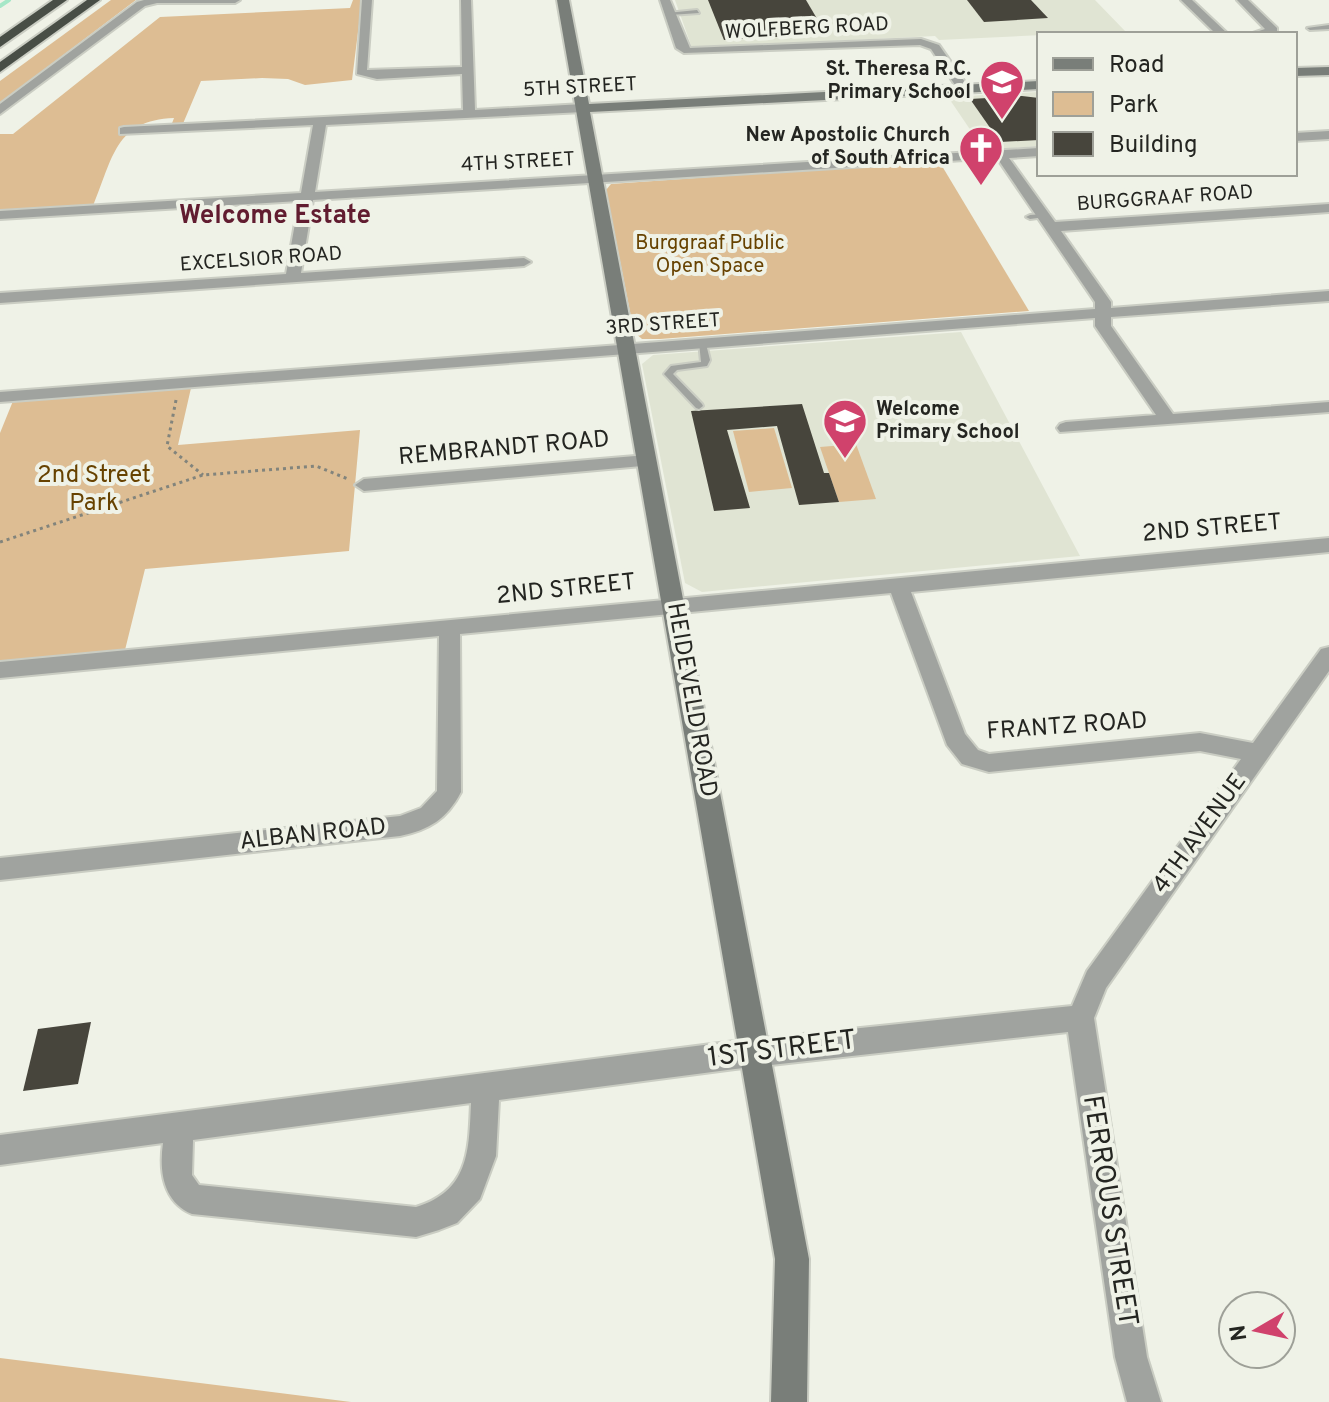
<svg xmlns="http://www.w3.org/2000/svg" width="1329" height="1402" viewBox="0 0 1329 1402" font-family="Overpass,sans-serif">
  <rect width="100%" height="100%" fill="#eff2e7"/>
  <g fill="#e0e4d3">
    <path d="M675 0H1095L1125 31 939 40 935 36 692 48Z"/>
    <path d="M1039 92V146L984 150 948 97Z"/>
    <path d="M961 332 1080 556 702 592 685 583 642 364 653 355Z"/>
  </g>
  <g fill="#ddbd93">
    <path d="M111 0H136L0 103V81Z"/>
    <path d="M353 0H362L352 80 305 85 288 79 262 78 201 81 182 126H171L174 118C115 120 113 158 93 206L0 212V134H13L160 17 350 8Z"/>
    <path d="M939 161 1029 311 660 339H642L634 332 606 190 611 184Z"/>
    <path d="M191 388 178 445 360 430 349 551 145 569 125 650 0 662V433L13 401Z"/>
    <path d="M774 428 792 488 749 492 733 431Z"/>
    <path d="M856 444 876 499 839 502 820 447Z"/>
    <path d="M0 1358 351 1402H0Z"/>
  </g>
  <g fill="none" stroke-linecap="round" stroke-linejoin="round">
    <path stroke="#a5e7c7" stroke-width="4" d="M0 6 9 0"/>
  </g>
  <g fill="#47453c">
    <path d="M708 0H806L826 34 724 40Z"/>
    <path d="M967 0H1031L1048 18 984 22Z"/>
    <path d="M1022 96 1039 98V140L1000 142 970 99Z"/>
    <path d="M802 404 824 473H829L839 502 799 505 777 426 727 430 750 508 714 511 691 411Z"/>
    <path d="M91 1022 78 1084 23 1091 38 1029Z"/>
  </g>
  <g fill="none" stroke-linecap="round" stroke-linejoin="round">
    <g stroke="#cacdc3" stroke-width="4">
      <g id="lane">
        <path d="M697 10 699 13 670 15 667 13Z"/>
        <path d="M1329 25V29L1310 30 1307 28Z"/>
        <path d="M1043 214 1045 215V217L1030 219 1026 217 1030 215Z"/>
        <path d="M699 342H705L706 344 710 360 707 366 677 370 673 374 702 404 703 406 699 409 696 408 664 374 671 366 701 362Z"/>
      </g>
    </g>
    <g stroke="#cacdc3" stroke-width="4">
      <g id="street">
        <path d="M144 0H240L235 3H157L145 6 0 114V104L137 2Z"/>
        <path d="M362 0H372L367 70 462 67 461 0H471L475 110 583 104 589 108 583 112 326 125 315 192 1039 148V156L1009 158 1055 222 1329 204V212L1061 231 1111 302V308L1329 291V301L1111 317V326L1173 414 1329 402V412L1060 432 1057 428 1060 424 1066 422 1156 415 1095 326V318L0 402V392L1095 309V302L997 158 313 200 301 273 524 258 531 262 524 266 0 303V293L286 274 299 201 0 219V211L301 193 313 125 120 134V128L124 127 463 110 462 74 377 79 357 74Z"/>
        <path d="M660 0H670L690 48 921 39 939 45 969 88 959 91 931 49 920 45 684 53 676 48Z"/>
        <path d="M1181 0H1192L1228 34H1216Z"/>
        <path d="M1237 0H1248L1277 28V32L1250 34 1265 29Z"/>
        <path d="M1329 131V139L1295 141V133Z"/>
        <path d="M647 455 656 461 653 465 364 491 355 485 364 479Z"/>
        <path d="M1329 538V552L911 592 965 734 978 750 989 754 1200 733 1253 743 1321 649 1329 647V671L1106 988 1094 1018 1147 1357 1161 1402H1127L1115 1357 1068 1032 735 1069 499 1100 496 1156 480 1199 457 1223 439 1230 416 1237 192 1214C163 1202 159 1171 163 1143L0 1165V1135L735 1041 1072 1006 1087 971 1241 759 1200 751 989 772 962 764 947 745 891 593 460 634 461 792C447 819 429 830 400 836L0 880V858L400 816 421 808 437 791 439 636 0 678V662ZM471 1103C469 1151 469 1191 416 1207L199 1185 192 1175 193 1140Z"/>
      </g>
    </g>
    <g stroke="#cacdc3" stroke-width="4">
      <g id="secondary">
        <path d="M557 0H569L589 104 1039 81V89L590 112 809 1259 807 1402H771L775 1259Z"/>
        <path d="M1329 67V75L1295 76V68Z"/>
      </g>
    </g>
    <g stroke="#cacdc3" stroke-width="4">
      <g id="highway">
        <path d="M53 0H67L0 47V37Z"/>
        <path d="M87 0H100L0 72V62Z"/>
      </g>
    </g>
    <g stroke="#82847c" stroke-width="3" stroke-dasharray="3 4" stroke-linecap="butt">
      <path d="M176 400 167 446 203 475"/>
      <path d="M0 542 203 475 316 466 348 479"/>
    </g>
    <use href="#lane" fill="#a0a39f" fill-rule="evenodd"/>
    <use href="#street" fill="#a0a39f" fill-rule="evenodd"/>
    <use href="#secondary" fill="#797e79" fill-rule="evenodd"/>
    <use href="#highway" fill="#484e46" fill-rule="evenodd"/>
  </g>
  <defs>
    <g id="school-pin" transform="scale(2.3)"><path d="M0 17L-7.5 6A9.5 9.5 0 1 1 7.5 6Z" fill="#d0426c" stroke="#eff2e7"/><path d="M0-5L7-2L0 1L-7-2ZM-4 1L0 2.5L4 1V4Q0 6-4 4Z" fill="#fff"/></g>
    <g id="church-pin" transform="scale(2.3)"><path d="M0 17L-7.5 6A9.5 9.5 0 1 1 7.5 6Z" fill="#d0426c" stroke="#eff2e7"/><path d="M-1.2-6h2.4v3.5h3.3v2.4h-3.3V6h-2.4V-.1h-3.3v-2.4h3.3Z" fill="#fff"/></g>
  </defs>
  <g fill-rule="evenodd">
    <use href="#school-pin" x="1002" y="82"/>
    <use href="#church-pin" x="981" y="148"/>
    <use href="#school-pin" x="845" y="421"/>
  </g>
  <g text-anchor="middle" dominant-baseline="central" stroke-width="8" stroke-linejoin="round" paint-order="stroke">
    <g font-size="20" fill="#242521" stroke="#eff2e7">
      <text transform="translate(807 29) rotate(-3)">WOLFBERG ROAD</text>
      <text transform="translate(580 88) rotate(-3)">5TH STREET</text>
      <text transform="translate(518 163) rotate(-3)">4TH STREET</text>
      <text transform="translate(1165 199) rotate(-4)">BURGGRAAF ROAD</text>
      <text transform="translate(261 260) rotate(-4)">EXCELSIOR ROAD</text>
      <text transform="translate(663 325) rotate(-4)">3RD STREET</text>
    </g>
    <g font-size="20" font-weight="bold" fill="#242521" stroke="#eff2e7" text-anchor="end">
      <text x="971" y="70">St. Theresa R.C.<tspan x="971" dy="23">Primary School</tspan></text>
      <text x="950" y="136">New Apostolic Church<tspan x="950" dy="23">of South Africa</tspan></text>
      <text x="876" y="410" text-anchor="start">Welcome<tspan x="876" dy="23">Primary School</tspan></text>
    </g>
    <g font-size="20" fill="#674200" stroke="#eff2e7">
      <text x="710" y="244">Burggraaf Public<tspan x="710" dy="23">Open Space</tspan></text>
    </g>
    <g font-size="24" fill="#242521" stroke="#eff2e7">
      <text transform="translate(504 449) rotate(-5)">REMBRANDT ROAD</text>
      <text transform="translate(1212 529) rotate(-5)">2ND STREET</text>
      <text transform="translate(566 590) rotate(-6)">2ND STREET</text>
      <text transform="translate(691 700) rotate(80)">HEIDEVELD ROAD</text>
      <text transform="translate(1067 727) rotate(-4)">FRANTZ ROAD</text>
      <text transform="translate(1200 834) rotate(-54)">4TH AVENUE</text>
      <text transform="translate(313 835) rotate(-6)">ALBAN ROAD</text>
    </g>
    <g font-size="24" fill="#674200" stroke="#eff2e7">
      <text x="94" y="476">2nd Street<tspan x="94" dy="28">Park</tspan></text>
    </g>
    <g font-size="26" font-weight="bold" fill="#611c30" stroke="#eff2e7">
      <text x="275" y="216">Welcome Estate</text>
    </g>
    <g font-size="28" fill="#242521" stroke="#eff2e7">
      <text transform="translate(782 1050) rotate(-7)">1ST STREET</text>
      <text transform="translate(1109 1211) rotate(81)">FERROUS STREET</text>
    </g>
  </g>
  <rect x="1037" y="32" width="260" height="144" fill="#eff2e7" stroke="#9ea098" stroke-width="2"/>
  <rect x="1053" y="58" width="40" height="12" fill="#797e79" stroke="#9ea098" stroke-width="2"/>
  <text x="1109" y="72" font-size="24" fill="#242521">Road</text>
  <rect x="1053" y="92" width="40" height="24" fill="#ddbd93" stroke="#9ea098" stroke-width="2"/>
  <text x="1109" y="112" font-size="24" fill="#242521">Park</text>
  <rect x="1053" y="132" width="40" height="24" fill="#47453c" stroke="#9ea098" stroke-width="2"/>
  <text x="1109" y="152" font-size="24" fill="#242521">Building</text>
  <g transform="translate(1257 1330) rotate(261)"><circle r="38" fill="#eff2e7" stroke="#9ea098" stroke-width="2"/>
  <path d="M0-6L14 30L0 20L-14 30Z" fill="#d0426c"/>
  <text y="-12" font-size="22" font-weight="bold" text-anchor="middle" fill="#242521">N</text>
  </g>
</svg>
